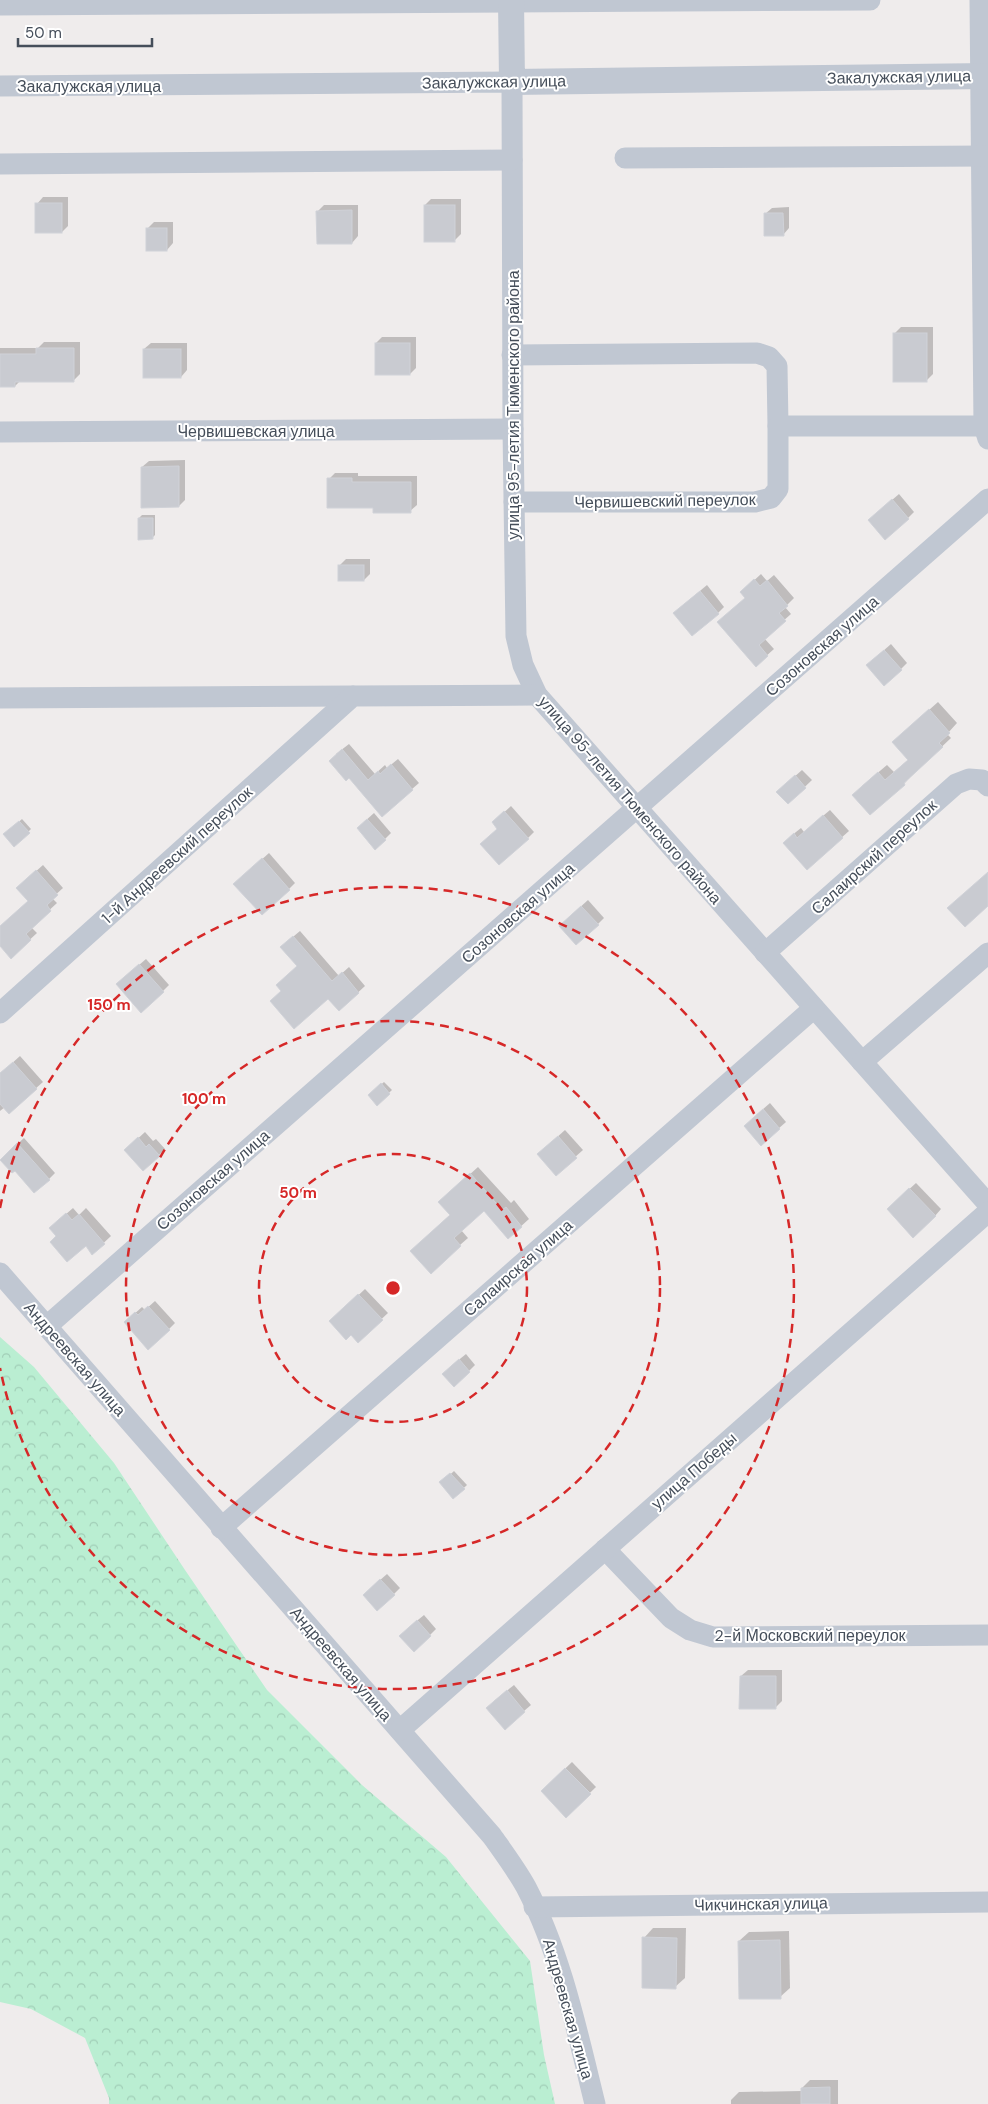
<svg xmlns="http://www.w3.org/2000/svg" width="988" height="2104" viewBox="0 0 988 2104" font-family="'DM Sans',sans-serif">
  <defs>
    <pattern id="forest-crowns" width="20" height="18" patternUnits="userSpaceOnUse" patternTransform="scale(1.25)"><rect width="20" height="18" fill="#baeed2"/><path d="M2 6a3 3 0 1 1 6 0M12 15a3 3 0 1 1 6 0" fill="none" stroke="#a1ceb7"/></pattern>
  </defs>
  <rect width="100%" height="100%" fill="#efecec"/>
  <path fill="url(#forest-crowns)" d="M0 1337 34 1367 114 1463 185 1570 267 1690 362 1785 446 1857 530 1961 544 2055 555 2104H109V2098L85 2038 31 2009 0 2002Z"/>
  <g fill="#0003">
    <path d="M43 197H68V226L62 232 37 204Z"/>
    <path d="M431 199H461V234L454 241 425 205Z"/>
    <path d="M324 205H358V236L352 243 318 211Z"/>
    <path d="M789 207V228L783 235 765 214 772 208Z"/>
    <path d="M154 222H173V243L167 250 147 229Z"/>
    <path d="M901 327H933V374L926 381 894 334Z"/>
    <path d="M382 337H416V368L410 374 376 343Z"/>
    <path d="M44 342H80V374L73 381H20L15 386H0V348H38Z"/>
    <path d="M151 343H187V370L181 377 144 349Z"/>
    <path d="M185 460V500L179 506 142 467 149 461Z"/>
    <path d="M335 473H358V476H417V505L410 511 374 507 329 479Z"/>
    <path d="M899 494 914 512 908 518 876 514Z"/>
    <path d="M142 515H155V535L152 538 139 518Z"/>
    <path d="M346 559H370V574L364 580 339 566Z"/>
    <path d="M761 574 767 581 774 575 794 598 785 607 791 614 764 638 774 649 756 665 746 598 748 586Z"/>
    <path d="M707 585 724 607 718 613 681 607Z"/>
    <path d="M891 644 907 663 901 669 874 659Z"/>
    <path d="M938 702 957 723 947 734 951 738 912 775 904 784 862 786 887 765 894 772 909 759 902 734Z"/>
    <path d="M349 744 375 774 385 765 387 768 398 759 419 783 382 815 349 777 336 754Z"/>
    <path d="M802 770 812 780 788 803 784 786Z"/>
    <path d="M511 806 534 832 528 838 499 828 500 816Z"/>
    <path d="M830 810 849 831 807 868 791 836 801 828 804 832Z"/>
    <path d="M374 813 391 833 385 839 364 822Z"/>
    <path d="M22 819 31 829 15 845 5 834Z"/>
    <path d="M269 853 295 883 289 889 241 878Z"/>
    <path d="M43 865 63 888 52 898 57 903 31 927 37 933 11 957 0 944V927L29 901 24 882Z"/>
    <path d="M588 900 604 918 598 924 567 919Z"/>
    <path d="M300 931 339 976 349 967 365 986 339 1010 328 998 282 991 299 966 288 941Z"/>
    <path d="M146 959 169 985 163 991 124 978Z"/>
    <path d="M20 1056 43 1082 9 1112 5 1107 0 1111V1074Z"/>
    <path d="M384 1082 392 1090 377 1104 369 1095Z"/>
    <path d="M770 1103 786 1122 761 1144 752 1119Z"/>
    <path d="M565 1130 583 1150 556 1174 545 1148Z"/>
    <path d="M145 1132 153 1141 156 1139 165 1149 159 1155 132 1144Z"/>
    <path d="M24 1138 55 1173 49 1179 15 1169 12 1172 1 1159Z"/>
    <path d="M478 1167 511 1203 514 1200 529 1219 508 1238 484 1209 461 1230 468 1238 460 1245 420 1243 451 1214 448 1194Z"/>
    <path d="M916 1183 941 1209 935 1216 894 1203Z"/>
    <path d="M73 1208 79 1215 86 1208 111 1236 93 1253 86 1244 57 1236V1222Z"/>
    <path d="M365 1289 388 1313 358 1341 351 1333 331 1321Z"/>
    <path d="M155 1301 175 1323 169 1329 132 1316 142 1307 145 1310Z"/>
    <path d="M466 1354 475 1365 469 1371 450 1367Z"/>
    <path d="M454 1471 467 1485 454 1497 441 1483Z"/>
    <path d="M387 1574 400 1588 394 1594 371 1588Z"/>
    <path d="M424 1615 436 1629 430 1635 407 1629Z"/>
    <path d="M748 1670H782V1701L775 1708 741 1676Z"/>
    <path d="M514 1685 531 1705 524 1711 494 1701Z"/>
    <path d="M572 1762 596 1787 566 1816 542 1791Z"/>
    <path d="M653 1928H686L685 1978 675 1987 644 1938Z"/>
    <path d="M789 1931 790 1988 780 1997 739 1941 749 1932Z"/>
    <path d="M810 2080H838V2104H731V2100L739 2092 802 2091V2088Z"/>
  </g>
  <g fill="#c9cbd1" stroke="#d0d2d8">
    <rect x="35" y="203" width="27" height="30"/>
    <rect x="424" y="205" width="31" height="37"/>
    <path d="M352 210V244H317L316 211Z"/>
    <path d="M764 213H783L784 236H764Z"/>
    <rect x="146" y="228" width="21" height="23"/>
    <rect x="893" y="333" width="34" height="49"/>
    <rect x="375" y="343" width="35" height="32"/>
    <path d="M36 348H74V382H15V387H0V354H36Z"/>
    <rect x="143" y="349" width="38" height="29"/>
    <path d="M179 466V507L141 508V467Z"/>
    <path d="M327 478H352V482H411V513H373V508H327Z"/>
    <path d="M892 499 909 519 885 540 868 520Z"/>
    <path d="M138 518H153V539L138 540Z"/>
    <rect x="338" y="565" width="26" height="16"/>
    <path d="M754 579 760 586 767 580 788 606 779 613 786 621 759 645 768 656 756 667 717 622 745 598 740 592Z"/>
    <path d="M700 591 719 614 692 636 673 613Z"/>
    <path d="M884 650 902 670 884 686 866 665Z"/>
    <path d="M929 709 950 733 939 743 943 747 904 783 905 785 870 815 852 795 878 772 885 780 908 760 892 742Z"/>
    <path d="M342 749 368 780 378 771 380 774 391 764 413 790 382 817 349 778 346 781 329 761Z"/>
    <path d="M795 775 806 788 788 804 776 792Z"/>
    <path d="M504 811 529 839 499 865 480 844 497 829 492 822Z"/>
    <path d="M823 815 843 838 807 870 783 843 794 833 797 838Z"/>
    <path d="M367 819 386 840 375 850 357 828Z"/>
    <path d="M19 821 30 833 14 847 3 834Z"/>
    <path d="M262 858 290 890 262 915 233 884Z"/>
    <path d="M36 870 58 895 47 905 51 911 26 934 31 940 11 959 0 946V926L28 901 16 888Z"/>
    <path d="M988 872V906L965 927 947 908Z"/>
    <path d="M581 906 599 925 576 945 559 926Z"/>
    <path d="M293 936 332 981 342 972 359 993 339 1011 328 999 294 1029 270 1001 281 991 276 985 297 966 280 947Z"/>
    <path d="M139 964 164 992 141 1013 116 984Z"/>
    <path d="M13 1062 37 1089 9 1114 0 1104V1073Z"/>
    <path d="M381 1083 390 1094 377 1106 368 1095Z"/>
    <path d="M763 1109 780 1129 761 1146 744 1126Z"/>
    <path d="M558 1136 577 1158 556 1176 537 1154Z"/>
    <path d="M138 1137 146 1147 149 1144 160 1156 143 1171 124 1150Z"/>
    <path d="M17 1143 50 1180 34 1193 15 1171 12 1173 0 1160Z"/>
    <path d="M470 1173 502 1210 506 1207 522 1227 508 1239 484 1211 454 1238 461 1246 431 1274 410 1251 450 1215 438 1202Z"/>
    <path d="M909 1188 936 1216 913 1238 887 1209Z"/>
    <path d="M66 1213 72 1220 79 1214 105 1244 92 1255 86 1246 67 1262 50 1242 56 1236 49 1228Z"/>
    <path d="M358 1294 383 1320 358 1343 351 1335 346 1340 329 1321Z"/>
    <path d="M148 1306 170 1330 148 1350 124 1322 135 1312 138 1315Z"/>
    <path d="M459 1359 470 1372 454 1387 442 1374Z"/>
    <path d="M450 1473 465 1489 453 1499 439 1482Z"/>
    <path d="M380 1579 395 1595 377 1611 363 1595Z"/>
    <path d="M417 1620 431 1636 414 1652 399 1636Z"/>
    <path d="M740 1676H776V1709H739Z"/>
    <path d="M507 1690 525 1712 505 1730 486 1708Z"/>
    <path d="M565 1768 591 1794 566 1818 541 1791Z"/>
    <path d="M642 1937 677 1938 676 1989 642 1988Z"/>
    <path d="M780 1940 781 1999H739L738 1941Z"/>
    <path d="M830 2087V2104H801V2088Z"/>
  </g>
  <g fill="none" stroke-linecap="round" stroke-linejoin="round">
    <g stroke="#c0c7d2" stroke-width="21">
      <path d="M980 0 984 426 988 439"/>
      <path d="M0 5 870 0"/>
      <path d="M0 86 512 82 513 429 516 636 523 665 537 695 988 1204"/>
      <path d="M625 158 988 156"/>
      <path d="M0 164 512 160"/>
      <path d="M512 355 757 353 769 357 777 366 778 426"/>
      <path d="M0 432 513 429"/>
      <path d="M514 502H755L771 498 778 489V426H984"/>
      <path d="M0 698 353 696"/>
      <path d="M765 953 956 784 969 779 982 780 988 786"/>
      <path d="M0 1013 353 696 537 695"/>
      <path d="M862 1062 988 953"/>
      <path d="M0 1273 492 1836C504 1853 516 1869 526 1887 561 1954 577 2031 595 2104"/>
      <path d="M47 1326 988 499"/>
      <path d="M221 1528 814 1008"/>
      <path d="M605 1549 671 1618 690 1630 713 1637 988 1635"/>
      <path d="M400 1730 988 1212"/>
      <path d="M534 1907 988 1902"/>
    </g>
    <path stroke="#c0c7d2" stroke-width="26" d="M511 0 512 82 988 76"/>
  </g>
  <g fill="none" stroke="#d62828" stroke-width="2.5" stroke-dasharray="9 6">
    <circle cx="393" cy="1288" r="134"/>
    <circle cx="393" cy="1288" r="267"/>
    <path d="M0 1208A401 401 0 1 1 0 1368"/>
  </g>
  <g text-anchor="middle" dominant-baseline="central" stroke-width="4" stroke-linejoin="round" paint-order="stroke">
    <g font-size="16" fill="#454e5a" stroke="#fff">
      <text transform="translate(899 77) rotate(-1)">Закалужская улица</text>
      <text transform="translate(494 82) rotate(-1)">Закалужская улица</text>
      <text x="89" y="86">Закалужская улица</text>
      <text transform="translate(513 405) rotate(-90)">улица 95-летия Тюменского района</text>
      <text x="256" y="431">Червишевская улица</text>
      <text transform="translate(665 501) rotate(-1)">Червишевский переулок</text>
      <text transform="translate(822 646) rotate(-41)">Созоновская улица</text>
      <text transform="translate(630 800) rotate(49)">улица 95-летия Тюменского района</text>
      <text transform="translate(177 855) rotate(-42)">1-й Андреевский переулок</text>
      <text transform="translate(874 857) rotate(-42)">Салаирский переулок</text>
      <text transform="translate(518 913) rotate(-41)">Созоновская улица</text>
      <text transform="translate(213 1180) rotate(-41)">Созоновская улица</text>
      <text transform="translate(518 1268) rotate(-41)">Салаирская улица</text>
      <text transform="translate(75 1359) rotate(49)">Андреевская улица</text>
      <text transform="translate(694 1471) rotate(-41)">улица Победы</text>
      <text x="810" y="1635">2-й Московский переулок</text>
      <text transform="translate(341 1664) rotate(49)">Андреевская улица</text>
      <text transform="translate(761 1904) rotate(-1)">Чикчинская улица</text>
      <text transform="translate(568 2009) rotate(74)">Андреевская улица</text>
    </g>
  </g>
  <circle cx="393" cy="1288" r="8" fill="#d62828" stroke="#fff" stroke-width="2.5"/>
  <g font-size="15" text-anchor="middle" font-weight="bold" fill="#d62828" stroke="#fff" stroke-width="4" stroke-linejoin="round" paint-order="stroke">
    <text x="109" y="1010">150 m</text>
    <text x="204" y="1104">100 m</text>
    <text x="298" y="1198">50 m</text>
  </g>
  <path d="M18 38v8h134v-8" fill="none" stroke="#454e5a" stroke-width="2.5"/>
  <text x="25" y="38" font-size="15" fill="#454e5a" stroke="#ffffff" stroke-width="4" paint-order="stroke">50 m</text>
</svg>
